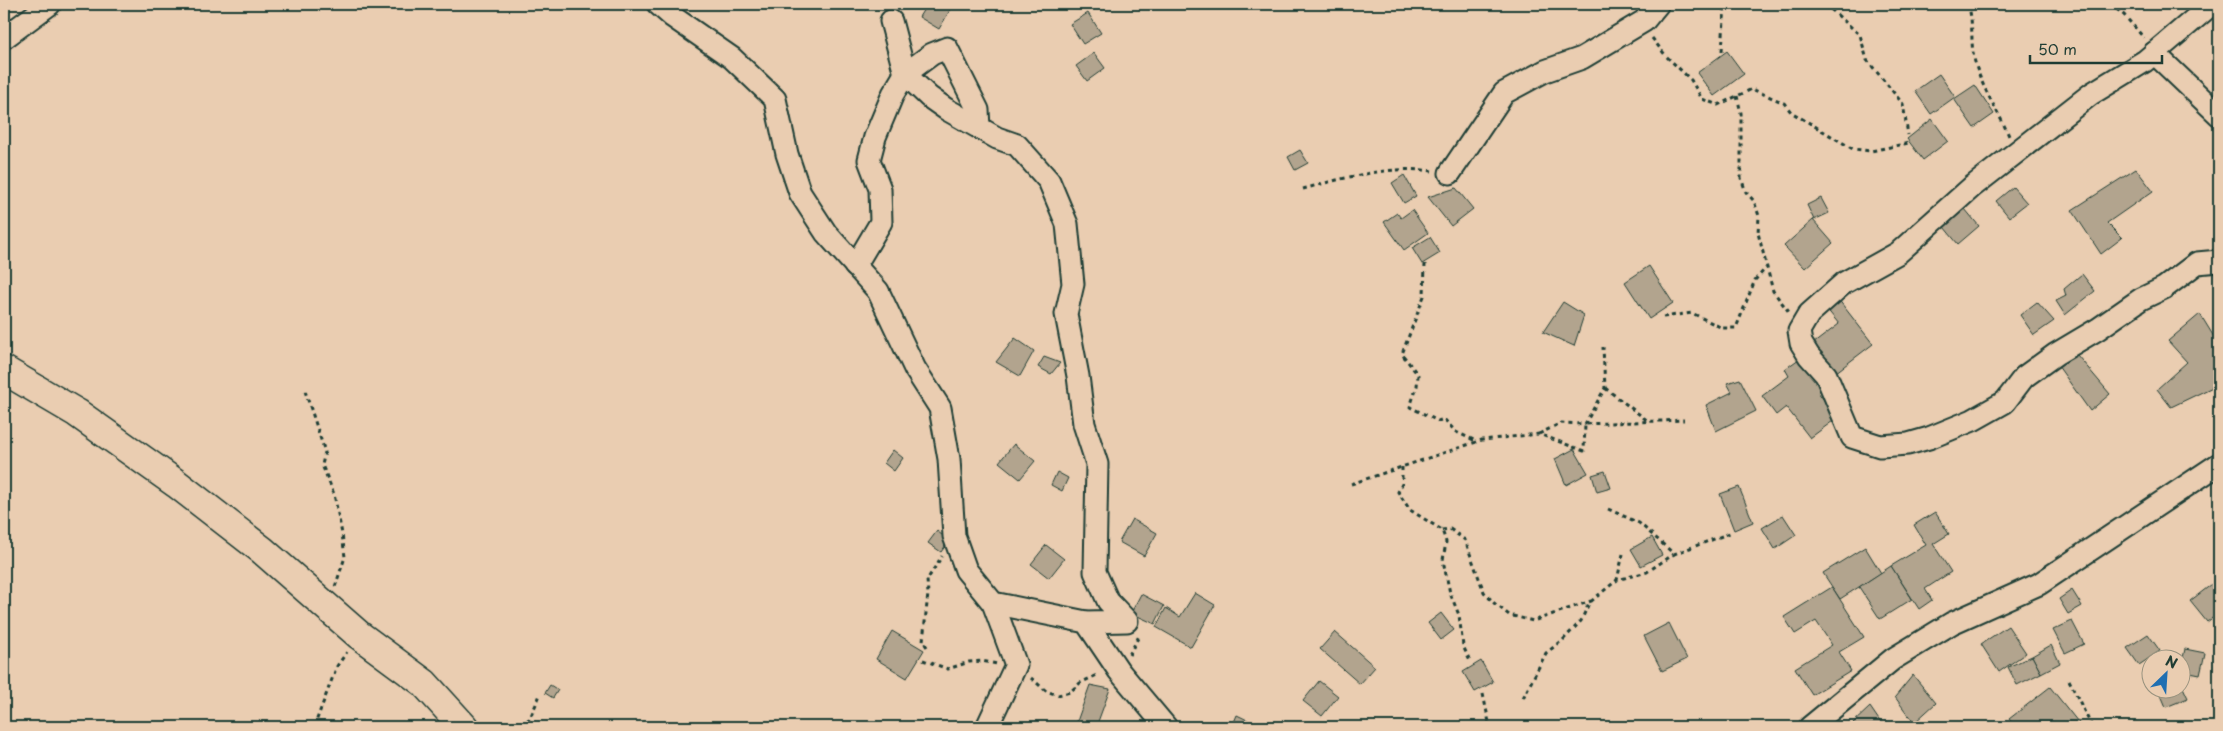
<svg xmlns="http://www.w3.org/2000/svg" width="2223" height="731" viewBox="0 0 2223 731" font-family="'Playpen Sans',sans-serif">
  <rect width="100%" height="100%" fill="#eacdb1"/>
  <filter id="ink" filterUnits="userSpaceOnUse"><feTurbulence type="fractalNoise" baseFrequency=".02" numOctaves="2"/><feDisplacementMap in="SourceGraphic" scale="10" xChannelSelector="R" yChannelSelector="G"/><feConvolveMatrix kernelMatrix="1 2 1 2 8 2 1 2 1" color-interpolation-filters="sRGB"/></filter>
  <g filter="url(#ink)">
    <g fill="#b2a48e" stroke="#1f3d34">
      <path d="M927 4 953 5 939 29 919 17Z"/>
      <path d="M1088 13 1101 33 1083 44 1070 24Z"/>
      <path d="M1727 51 1744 74 1714 96 1697 73Z"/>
      <path d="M1094 53 1105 68 1087 81 1076 66Z"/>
      <path d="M1939 74 1955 97 1931 114 1915 91Z"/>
      <path d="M1975 85 1994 114 1974 128 1954 99Z"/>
      <path d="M1932 119 1948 141 1923 160 1907 139Z"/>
      <path d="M1300 150 1308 163 1295 170 1288 157Z"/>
      <path d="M2136 169 2153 191 2107 223 2122 238 2101 254 2072 210Z"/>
      <path d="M1404 175 1416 196 1404 203 1392 183Z"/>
      <path d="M2013 187 2027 203 2009 217 1996 201Z"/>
      <path d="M1456 188 1473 209 1451 226 1428 197Z"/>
      <path d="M1821 198 1829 213 1814 220 1807 205Z"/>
      <path d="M1960 203 1979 226 1958 244 1939 221Z"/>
      <path d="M1412 210 1428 233 1404 250 1384 222 1397 213 1401 218Z"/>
      <path d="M1813 220 1833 243 1805 268 1784 246Z"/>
      <path d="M1430 237 1440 253 1422 264 1412 248Z"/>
      <path d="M1649 266 1673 303 1649 319 1625 282Z"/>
      <path d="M2082 274 2095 291 2065 315 2056 301 2066 296 2064 289Z"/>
      <path d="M1838 299 1873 344 1831 376 1809 347 1839 324 1826 308Z"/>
      <path d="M1563 302 1584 315 1574 346 1543 332Z"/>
      <path d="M2037 302 2054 321 2034 335 2020 315Z"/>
      <path d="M2200 314 2219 345V384L2171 407 2157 389 2187 362 2168 341Z"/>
      <path d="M1015 338 1034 351 1020 376 996 362Z"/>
      <path d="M2077 355 2110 394 2090 411 2058 366Z"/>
      <path d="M1803 356 1825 387 1818 392 1837 418 1810 438 1786 407 1776 415 1762 396 1789 376 1785 369Z"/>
      <path d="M1044 357 1060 363 1051 374 1038 367Z"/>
      <path d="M1740 379 1756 411 1716 431 1706 405 1732 392 1727 383Z"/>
      <path d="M1014 444 1035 461 1020 479 999 462Z"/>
      <path d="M1574 449 1588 473 1566 485 1555 459Z"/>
      <path d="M893 450 903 458 894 471 884 463Z"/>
      <path d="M1605 471 1611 488 1597 492 1592 475Z"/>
      <path d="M1057 472 1068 478 1062 491 1051 485Z"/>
      <path d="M1739 487 1753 522 1734 530 1720 494Z"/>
      <path d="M1935 512 1949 534 1933 544 1951 572 1925 589 1932 600 1919 609 1891 566 1926 545 1914 525Z"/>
      <path d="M1783 515 1796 535 1775 549 1762 528Z"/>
      <path d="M1132 519 1157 533 1144 556 1119 542Z"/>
      <path d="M937 531 949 541 941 552 928 543Z"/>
      <path d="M1652 537 1662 555 1641 566 1631 549Z"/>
      <path d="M1046 545 1064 559 1049 578 1031 564Z"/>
      <path d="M1865 547 1881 573 1840 599 1823 573Z"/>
      <path d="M1891 566 1912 599 1880 619 1859 587Z"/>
      <path d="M2216 581 2219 585V613L2207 622 2190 601Z"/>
      <path d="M1832 587 1864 637 1839 652 1851 671 1812 695 1795 668 1832 645 1816 621 1795 634 1784 617Z"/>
      <path d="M2072 590 2082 606 2068 614 2059 599Z"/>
      <path d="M1195 593 1215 605 1191 647 1156 627 1166 608 1180 617Z"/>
      <path d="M1141 594 1164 606 1155 624 1131 613Z"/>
      <path d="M1441 613 1454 630 1441 640 1428 623Z"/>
      <path d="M2072 621 2084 644 2065 653 2053 630Z"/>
      <path d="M1669 623 1687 659 1662 671 1644 636Z"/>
      <path d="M2008 626 2026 653 1999 672 1981 644Z"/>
      <path d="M892 631 924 650 907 678 876 659Z"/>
      <path d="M1335 632 1375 667 1360 684 1320 649Z"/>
      <path d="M2148 634 2160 651 2139 665 2127 648Z"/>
      <path d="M2051 645 2060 663 2041 673 2032 656Z"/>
      <path d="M2185 649 2205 653 2200 675 2180 671Z"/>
      <path d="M2032 656 2041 673 2017 685 2008 667Z"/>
      <path d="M1481 661 1493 682 1475 692 1463 672Z"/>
      <path d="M1913 675 1936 703 1914 723 1895 697Z"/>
      <path d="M1319 681 1338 696 1322 716 1303 701Z"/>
      <path d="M2180 681 2188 698 2166 707 2158 688H2180Z"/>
      <path d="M550 685 558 690 553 698 545 693Z"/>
      <path d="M1090 685 1110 689 1096 727H1075Z"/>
      <path d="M2050 687 2082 727H2016L2009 719Z"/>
      <path d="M1870 707 1883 726 1857 727 1853 723Z"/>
      <path d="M1237 715 1262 727H1232Z"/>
    </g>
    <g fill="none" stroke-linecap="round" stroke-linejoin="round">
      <g stroke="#1f3d34" stroke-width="25">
        <g id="street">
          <path d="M658 4 673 17 732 58 775 99 787 154 800 193 826 233 878 291 915 369 940 408 949 459 954 536 966 570 993 603 1086 622 1119 671 1166 727"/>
          <path d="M2212 4 2145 61 2091 94 1972 187 1898 253 1844 283 1809 314 1799 331 1801 343 1809 356 1826 375 1852 437 1880 446 1908 444 1929 438 1973 420 2005 402 2024 377 2056 354 2098 329 2141 299 2164 288 2197 263 2219 261"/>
          <path d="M891 21 905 74 929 97 946 109 997 138 1017 145 1049 181 1067 224 1073 284 1066 314 1078 376 1084 424 1097 464 1095 572 1108 601 1127 621 1086 622"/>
          <path d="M4 38 50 4"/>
          <path d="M2154 53 2219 115"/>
          <path d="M1450 173 1504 93 1545 71 1582 58 1644 21 1658 4"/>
          <path d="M855 266 881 222 880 189 869 160 875 137 893 94 905 74 932 54 947 48 978 110 979 127"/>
          <path d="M987 727 1016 665 993 603"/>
          <path d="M1810 727 1893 659 1952 623 2039 584 2219 464"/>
        </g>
      </g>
      <g stroke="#1f3d34" stroke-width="31">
        <path id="secondary" d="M4 370 77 413 177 484 262 550 359 635 424 683 464 727"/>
      </g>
      <g stroke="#1f3d34" stroke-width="3" stroke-dasharray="4 4" stroke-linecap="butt">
        <path d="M1618 4 1625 10"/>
        <path d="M1825 4 1860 35 1867 60 1903 104 1908 135"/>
        <path d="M1968 4C1974 22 1970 40 1974 58 1980 86 1998 110 2009 136"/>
        <path d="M2110 4 2124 15 2144 38"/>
        <path d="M1652 38 1666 56 1691 80 1702 99 1718 105 1752 89 1784 103 1791 112 1853 149 1871 151 1909 143"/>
        <path d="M1722 51 1725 4"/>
        <path d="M1737 96 1741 113V178L1746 192 1754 201 1759 216 1758 233 1773 291 1789 312"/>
        <path d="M1303 189C1343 178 1390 165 1432 171"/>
        <path d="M1425 264 1424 296 1402 354 1418 375 1417 386 1410 407 1438 421 1444 419 1456 432 1476 441"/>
        <path d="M1663 317 1692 313 1722 328H1736L1755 280 1766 268"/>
        <path d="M1605 388 1648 421"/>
        <path d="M305 391 325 452 322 465 334 494 342 534 345 557 335 587"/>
        <path d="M1539 434 1561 423 1585 424 1605 388 1603 347"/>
        <path d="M1402 467V484L1398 492 1410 510 1442 530 1446 542 1443 560 1445 570 1450 593 1459 615 1463 646 1470 661"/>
        <path d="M1351 484 1482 440 1539 434 1584 451 1585 424 1684 420"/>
        <path d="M1608 509 1639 523 1674 554 1730 533"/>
        <path d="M1442 530 1450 529 1465 540 1484 592 1494 603 1509 615 1533 621 1591 601"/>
        <path d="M1623 554 1617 580 1647 572 1674 554"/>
        <path d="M927 647 923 641 928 594 927 580 942 556"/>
        <path d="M1129 655 1139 636"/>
        <path d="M923 660 948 669 969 662 982 661 997 664"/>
        <path d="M2219 664V665"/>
        <path d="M1031 678 1046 691 1058 695 1070 692 1080 683 1099 674"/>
        <path d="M2069 680 2092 727"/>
        <path d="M1483 694 1490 727"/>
        <path d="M1523 698 1546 653 1563 640 1581 621 1589 603 1617 580"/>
        <path d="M314 727 337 666 347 652"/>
        <path d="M521 727 530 718 540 695"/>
      </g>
      <use href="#street" stroke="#eacdb1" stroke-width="21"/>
      <use href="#secondary" stroke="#eacdb1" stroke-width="28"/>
    </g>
  </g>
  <rect width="2223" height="731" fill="none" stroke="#eacdb1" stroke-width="20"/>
  <rect x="10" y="10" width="2203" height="711" fill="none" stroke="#1f3d34" stroke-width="2" filter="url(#ink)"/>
  <g transform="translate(2166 674) rotate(25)"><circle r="24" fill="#eacdb1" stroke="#99937f"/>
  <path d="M0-4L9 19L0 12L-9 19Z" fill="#1f6fb2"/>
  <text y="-8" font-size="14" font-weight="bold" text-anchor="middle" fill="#1f3d34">N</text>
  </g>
  <path d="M2030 55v8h132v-8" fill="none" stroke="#1f3d34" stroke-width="2.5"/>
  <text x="2038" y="55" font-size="15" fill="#1f3d34" stroke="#eacdb1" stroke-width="4" paint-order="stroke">50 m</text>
</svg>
